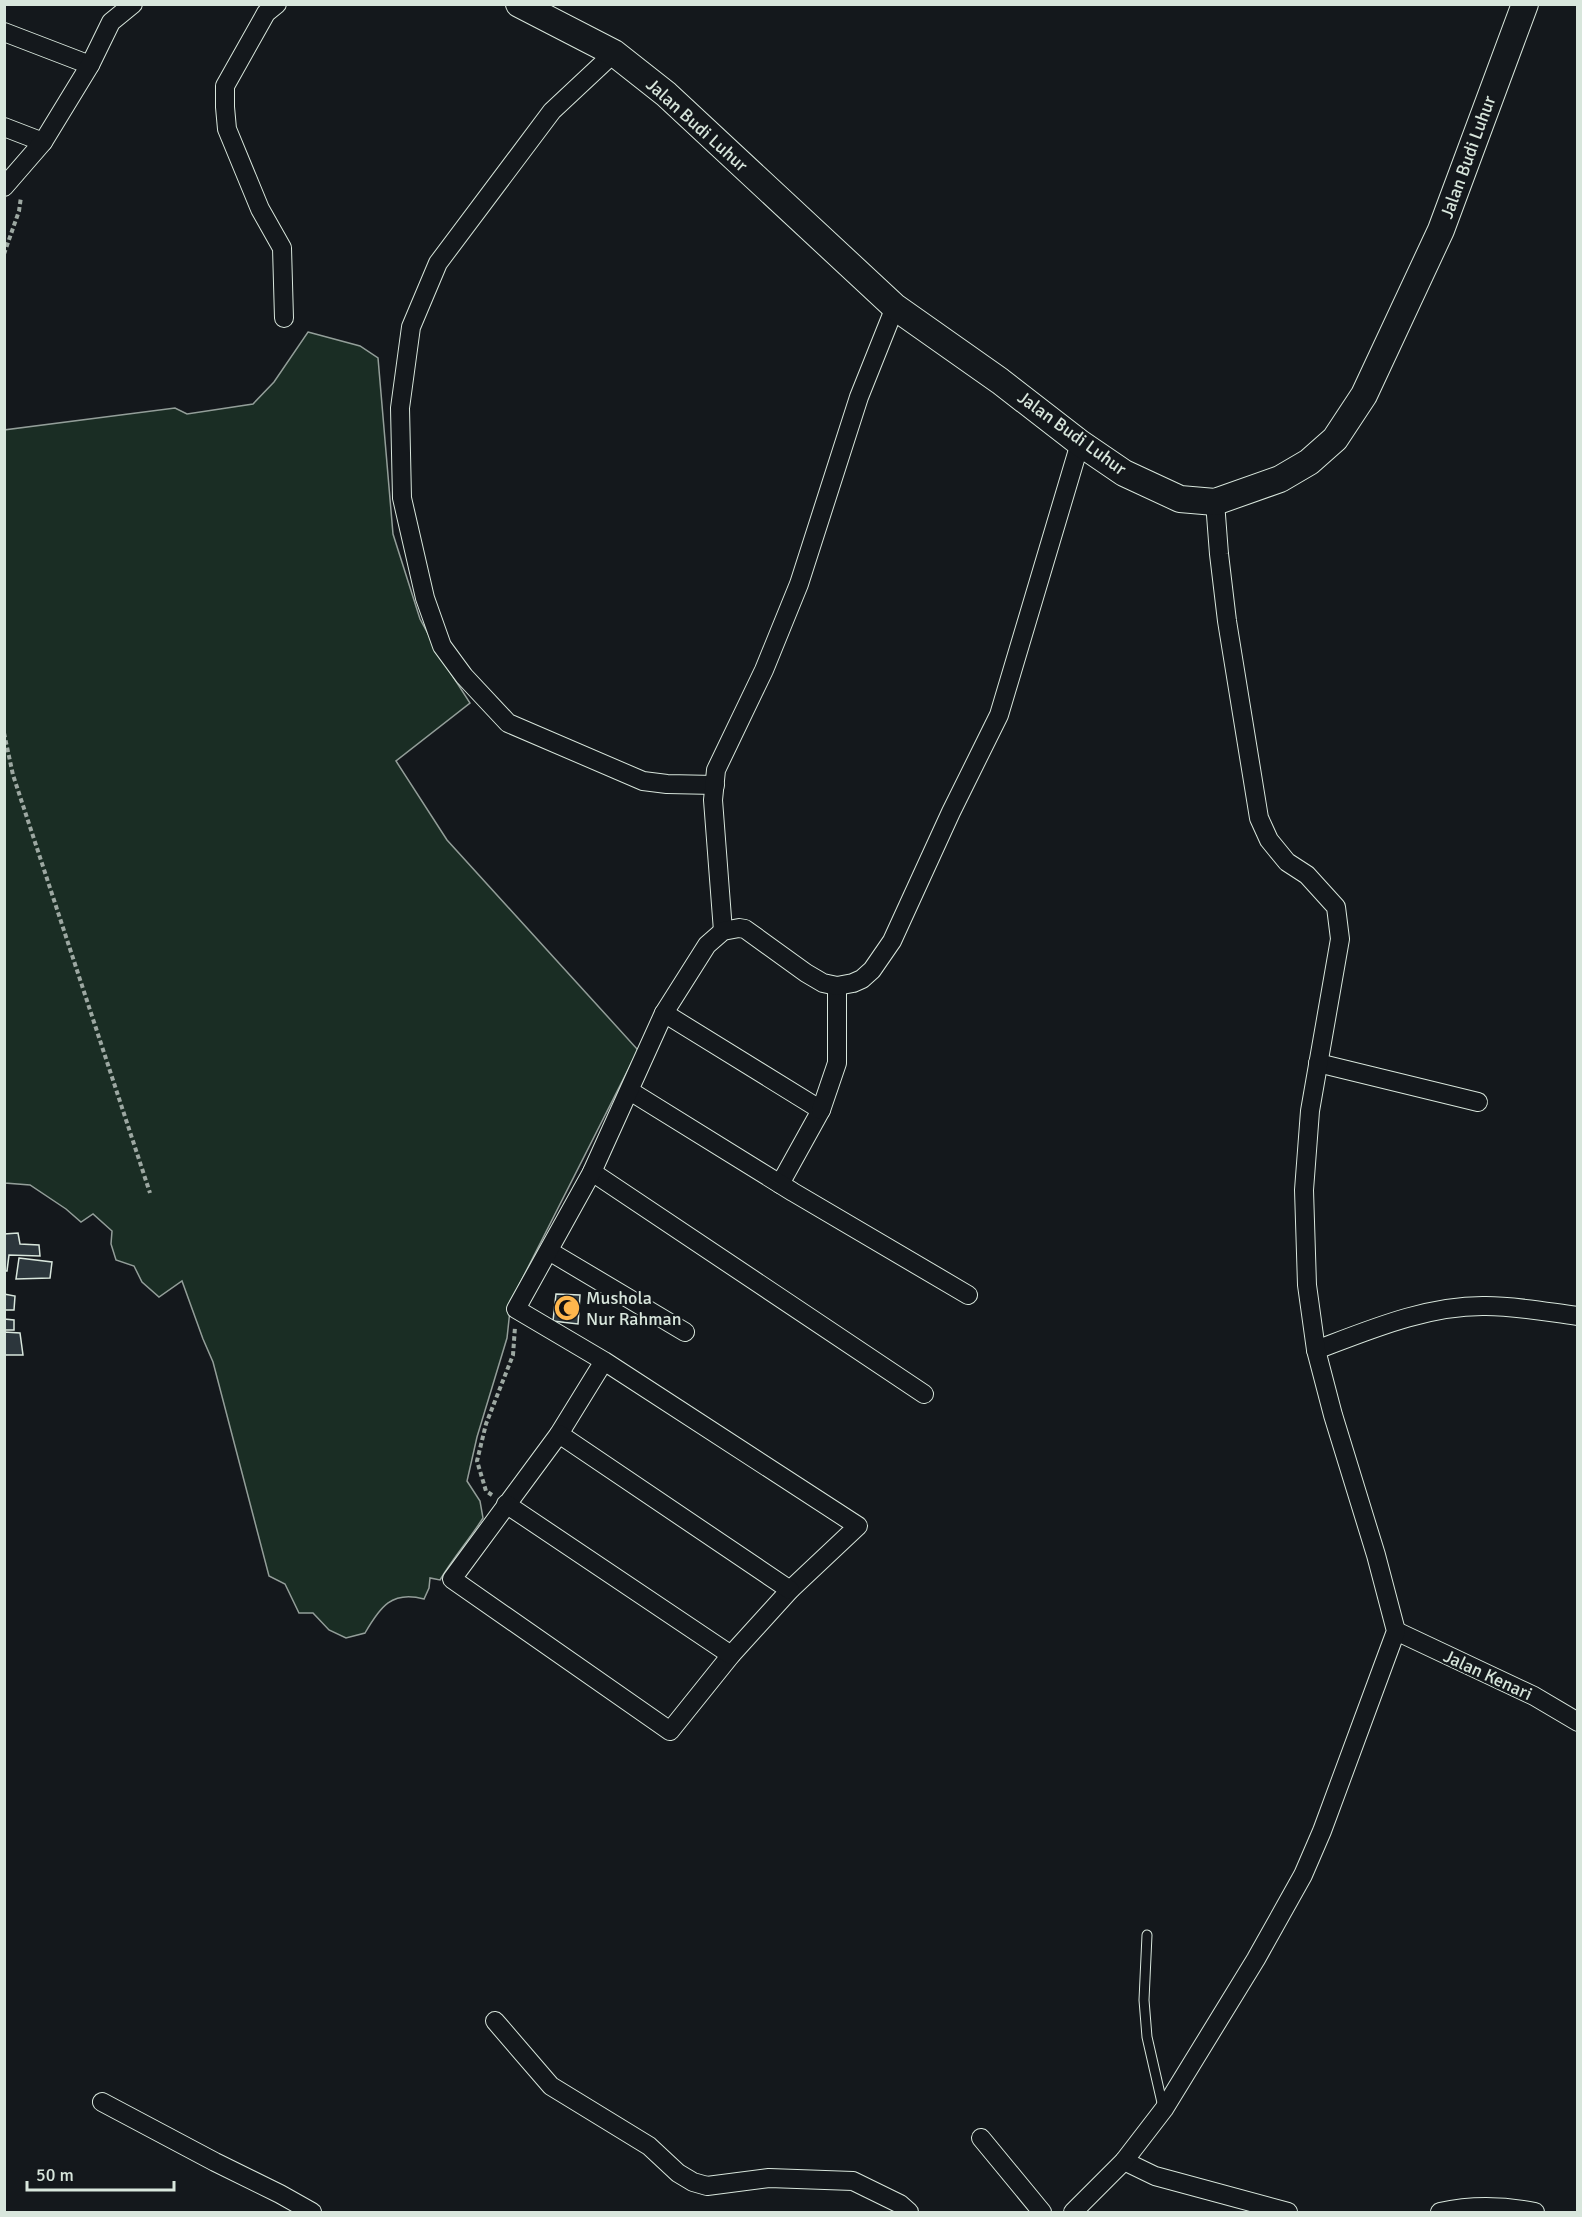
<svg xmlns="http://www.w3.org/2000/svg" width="1582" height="2217" viewBox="0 0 1582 2217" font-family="Signika,sans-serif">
  <rect width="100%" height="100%" fill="#14181c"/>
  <path fill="#1a2d24" stroke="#939e99" stroke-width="1.5" d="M308 332 360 346 378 358 393 534 420 619 443 661 470 703 396 761 447 840 638 1050 511 1301 507 1338 477 1437 467 1481 480 1501 483 1518C469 1540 453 1558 440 1580L430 1578 429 1588 424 1599C392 1590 380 1607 365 1633L346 1638 329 1630 313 1613H299L285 1584 269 1576 213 1362 203 1339 182 1281 159 1297 142 1282 134 1266 116 1260 111 1244 112 1231 93 1214 81 1222 66 1209 30 1185 5 1183 4 430 175 408 187 414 253 404 274 382Z"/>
  <g fill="#2c363c" stroke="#d8e6dc" stroke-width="1.5">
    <path d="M18 1233 20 1244 39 1245 40 1256 9 1255 7 1271H4V1234Z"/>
    <path d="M19 1258 52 1262 50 1278 16 1279Z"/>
    <path d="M4 1294 15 1296 14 1310H4Z"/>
    <path d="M556 1294 580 1295 578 1324 553 1321Z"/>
    <path d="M4 1319 14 1320V1330H4Z"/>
    <path d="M4 1332 20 1333 23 1355H4Z"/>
  </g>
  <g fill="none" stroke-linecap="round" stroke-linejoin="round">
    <g stroke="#d8e6dc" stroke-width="11">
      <path id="lane" d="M1147 1935 1144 2000 1147 2037 1163 2107"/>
    </g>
    <g stroke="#d8e6dc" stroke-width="20">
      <g id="street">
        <path d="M277 4 266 13 225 86V107L227 129 260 209 282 248 284 318"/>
        <path d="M4 32 90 65"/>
        <path d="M614 53 552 111 438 263 411 327 400 408 402 498 425 598 442 646 464 676 508 723 643 781 667 784 715 785"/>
        <path d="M4 127 43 142"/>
        <path d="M4 187 43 142 90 65 111 22 133 4"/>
        <path d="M723 931 713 800 716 770 764 670 799 584 859 397 895 307"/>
        <path d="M664 1013 821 1110 780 1184"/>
        <path d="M1318 1063 1478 1102"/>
        <path d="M630 1091 793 1192 968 1295"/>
        <path d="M821 1110 837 1063V986"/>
        <path d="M592 1172 924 1394"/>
        <path d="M549 1251 685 1332"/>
        <path d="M1316 1350C1369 1330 1427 1305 1486 1306 1516 1306 1547 1312 1578 1316"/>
        <path d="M604 1361 559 1434 452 1579 670 1731 731 1655 790 1590 858 1526 604 1361 516 1309 592 1172 664 1013 707 945 723 931 739 928 745 929 806 973 823 983 837 986 853 983 862 979 872 970 892 941 951 812 999 715 1080 443"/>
        <path d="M559 1434 790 1590"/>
        <path d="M506 1504 731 1655"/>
        <path d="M1396 1631 1534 1696 1578 1722"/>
        <path d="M495 2021 551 2086 649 2146 678 2173 693 2182 707 2186 769 2178 853 2181 900 2204 909 2212"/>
        <path d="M102 2102 215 2162 280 2194 312 2212"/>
        <path d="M981 2138 1042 2212"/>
        <path d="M1124 2161 1155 2176 1288 2212"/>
        <path d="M1073 2212 1124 2161 1164 2109 1256 1959 1303 1875 1322 1831 1396 1631 1376 1555 1333 1415 1316 1350 1307 1285 1304 1190 1310 1111 1340 939 1336 907 1307 875 1287 862 1269 840 1259 818 1227 621 1219 554 1215 502"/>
        <path d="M1440 2212C1471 2205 1505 2206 1535 2212"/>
      </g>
    </g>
    <g stroke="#d8e6dc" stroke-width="28">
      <path id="secondary" d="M519 4 614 53 666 94 895 307 1000 381 1080 443 1124 473 1180 499 1215 502 1280 479 1309 462 1335 439 1364 395 1441 230 1525 4"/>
    </g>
    <g stroke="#9da8a2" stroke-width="4" stroke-dasharray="4.5 3" stroke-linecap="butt">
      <path d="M4 254 19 211 21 197"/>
      <path d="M4 733 13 775 150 1193"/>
      <path d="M492 1495 486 1491 477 1461 486 1424 513 1355 515 1327"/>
    </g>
    <use href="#lane" stroke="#14181c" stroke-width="9"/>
    <use href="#street" stroke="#14181c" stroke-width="18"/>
    <use href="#secondary" stroke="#14181c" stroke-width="26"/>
  </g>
  <defs>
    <g id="mosque-disc" transform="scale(1.35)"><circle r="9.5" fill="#ffb74d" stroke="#14181c"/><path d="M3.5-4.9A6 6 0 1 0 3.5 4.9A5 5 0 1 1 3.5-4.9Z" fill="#111"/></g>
  </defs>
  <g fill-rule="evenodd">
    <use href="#mosque-disc" x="567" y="1308"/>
  </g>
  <g text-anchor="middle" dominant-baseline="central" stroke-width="4.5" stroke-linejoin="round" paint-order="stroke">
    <g font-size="18" fill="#d8e6dc" stroke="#14181c">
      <text transform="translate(697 125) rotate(42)">Jalan Budi Luhur</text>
      <text transform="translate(1468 157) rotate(-70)">Jalan Budi Luhur</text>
      <text transform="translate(1072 433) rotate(36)">Jalan Budi Luhur</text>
      <text transform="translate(1488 1675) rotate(25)">Jalan Kenari</text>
    </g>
    <g font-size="18" fill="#d8e6dc" stroke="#14181c" text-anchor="start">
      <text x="586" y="1298">Mushola<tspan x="586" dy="21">Nur Rahman</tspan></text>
    </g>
  </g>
  <rect width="1582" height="2217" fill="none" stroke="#d8e6dc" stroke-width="12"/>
  <path d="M27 2181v9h147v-9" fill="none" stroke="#d8e6dc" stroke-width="3"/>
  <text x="36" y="2181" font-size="18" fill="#d8e6dc" stroke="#14181c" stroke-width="4.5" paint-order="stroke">50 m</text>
</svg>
